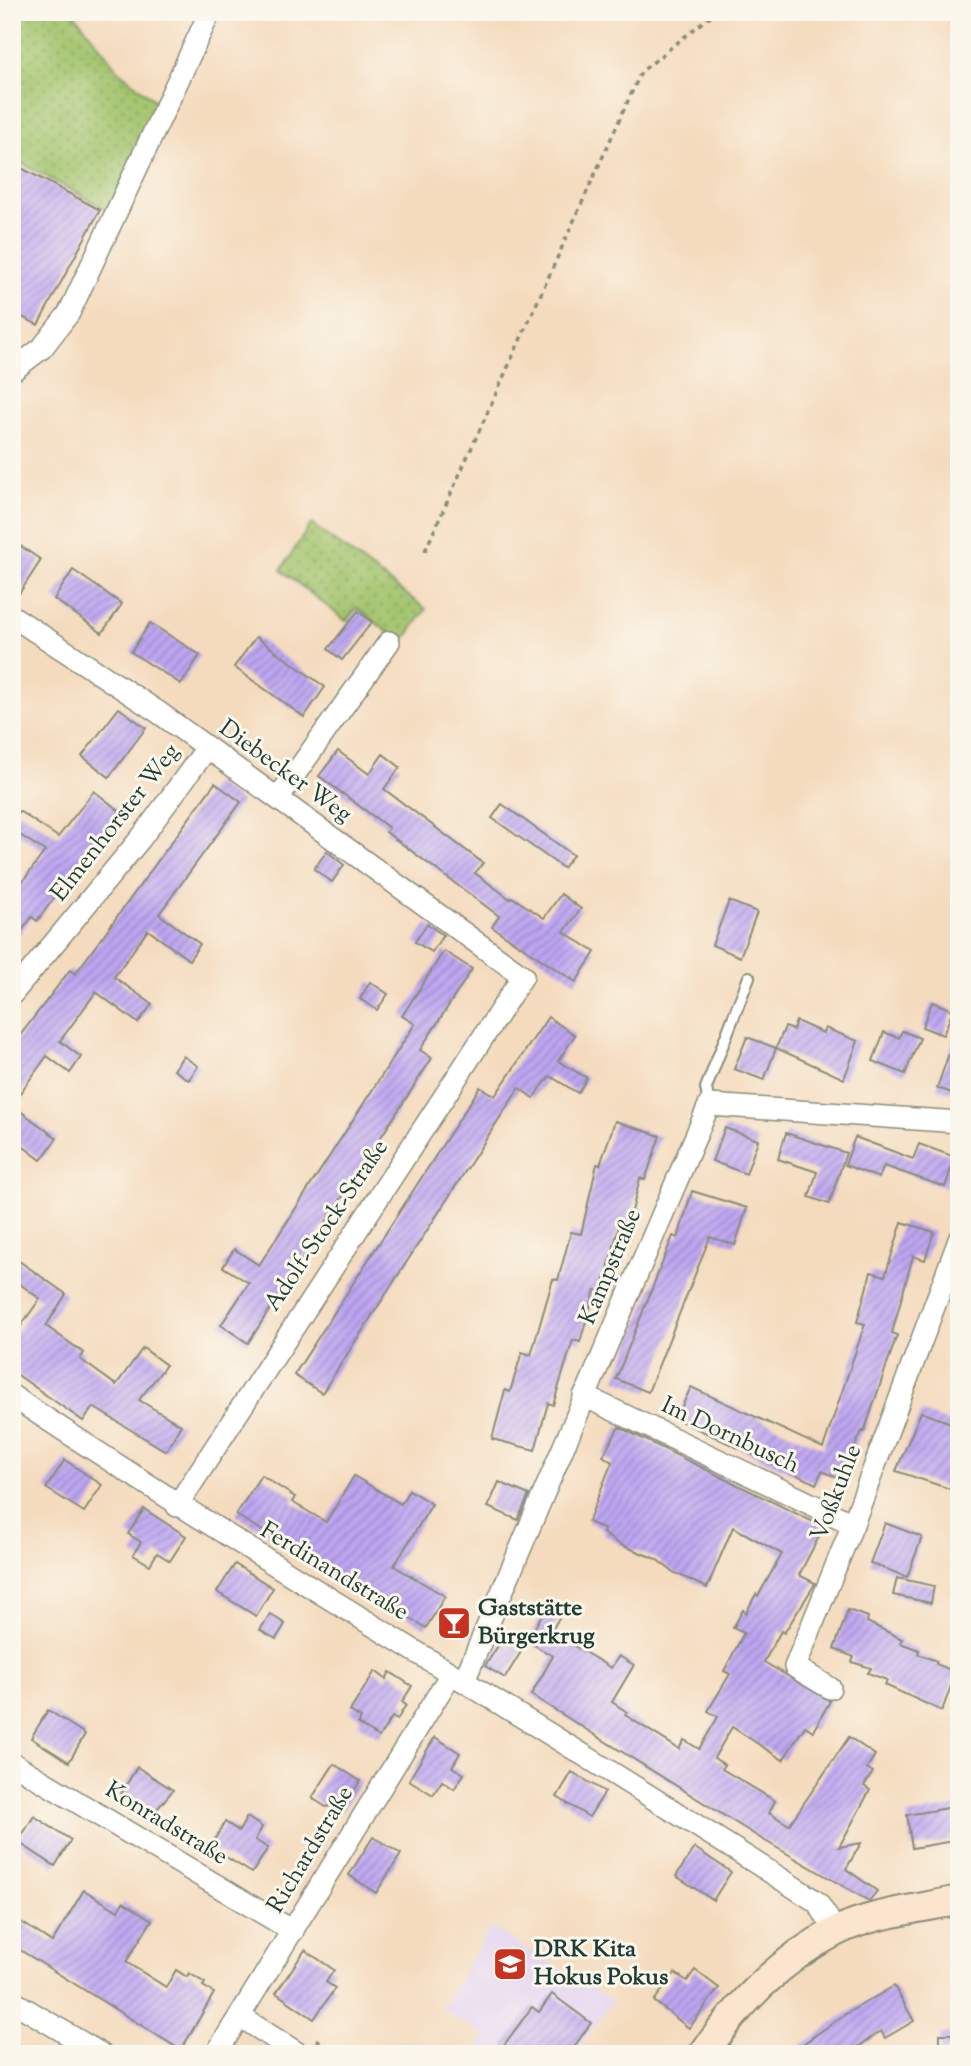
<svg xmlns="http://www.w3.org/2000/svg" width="971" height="2066" viewBox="0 0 971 2066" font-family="'Sorts Mill Goudy',serif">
  <defs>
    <pattern id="grass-dots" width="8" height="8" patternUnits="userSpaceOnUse" patternTransform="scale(1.75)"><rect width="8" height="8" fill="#a1c36b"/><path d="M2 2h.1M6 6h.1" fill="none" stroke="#83a059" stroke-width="1.8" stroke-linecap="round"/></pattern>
    <pattern id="building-hatch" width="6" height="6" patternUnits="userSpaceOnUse" patternTransform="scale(1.75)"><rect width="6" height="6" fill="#bea6f2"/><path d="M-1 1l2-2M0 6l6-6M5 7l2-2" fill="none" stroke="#9a88c5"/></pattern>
  </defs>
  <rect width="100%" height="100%" fill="#fbf7ec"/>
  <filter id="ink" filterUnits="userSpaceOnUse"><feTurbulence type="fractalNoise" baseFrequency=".0143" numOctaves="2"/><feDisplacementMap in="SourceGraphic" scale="14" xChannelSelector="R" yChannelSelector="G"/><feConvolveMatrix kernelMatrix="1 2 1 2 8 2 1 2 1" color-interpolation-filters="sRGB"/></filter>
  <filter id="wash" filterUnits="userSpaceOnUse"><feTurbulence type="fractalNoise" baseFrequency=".00686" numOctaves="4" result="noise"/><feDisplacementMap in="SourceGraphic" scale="28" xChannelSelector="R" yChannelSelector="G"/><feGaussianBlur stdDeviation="1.57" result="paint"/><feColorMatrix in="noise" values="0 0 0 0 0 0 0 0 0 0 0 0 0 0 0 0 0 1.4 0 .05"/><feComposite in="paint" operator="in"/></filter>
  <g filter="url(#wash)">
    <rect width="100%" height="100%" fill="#f4dbbe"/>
    <path fill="#e4d3f2" d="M491 1927 612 2001 575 2054H473L485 2036 441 2009Z"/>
    <g fill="url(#grass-dots)" stroke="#608050" stroke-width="2">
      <path d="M12 12H73L119 71 159 104 109 211 12 158Z"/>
      <path d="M311 524 426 609 402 643 357 608 346 621 281 570Z"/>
    </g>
    <g id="blocks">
      <g fill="url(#building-hatch)">
        <path d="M12 163 100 210 38 325 12 312Z"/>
        <path d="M12 540 41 560 13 603H12Z"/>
        <path d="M73 570 122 604 102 633 54 599Z"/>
        <path d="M358 611 372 622 342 660 328 649Z"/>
        <path d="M150 623 200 655 181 684 131 652Z"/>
        <path d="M256 637 325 687 304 717 234 667Z"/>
        <path d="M119 708 146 728 109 777 82 756Z"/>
        <path d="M338 751 369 774 383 754 400 767 384 789 483 863 475 873 510 899 512 897 544 918 561 894 581 909 564 932 595 952 576 982 492 927 499 916 386 832 389 828 319 776Z"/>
        <path d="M215 783 241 802 159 914 200 944 189 960 148 930 114 977 152 1004 138 1023 96 992 60 1041 81 1057 70 1073 47 1056 12 1104V1046L70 970 75 974Z"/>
        <path d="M94 791 122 813 86 859 84 857 37 921 32 917 12 944V896L45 851 12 830V821L19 811 58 837Z"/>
        <path d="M502 804 573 855 563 868 492 818Z"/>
        <path d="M327 851 344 865 332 882 314 869Z"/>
        <path d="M729 901 757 912 740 957 712 945Z"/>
        <path d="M427 924 443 935 432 952 415 942Z"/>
        <path d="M444 951 472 969 420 1050 432 1058 248 1343 221 1325 249 1283 223 1267 234 1249 259 1265 415 1024 402 1016Z"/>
        <path d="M370 982 388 994 377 1010 360 999Z"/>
        <path d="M932 1002 953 1010 943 1035 922 1027Z"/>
        <path d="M548 1017 575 1035 558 1061 587 1078 578 1093 550 1076 533 1098 519 1088 322 1393 294 1375 480 1087 495 1096Z"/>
        <path d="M796 1021 823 1033 825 1028 858 1041 844 1079 776 1048 785 1027 793 1030Z"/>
        <path d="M902 1031 920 1038 905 1074 873 1061 884 1032 899 1038Z"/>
        <path d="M956 1033 959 1034V1095L937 1088Z"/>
        <path d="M747 1037 776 1048 764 1080 734 1069Z"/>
        <path d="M183 1056 198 1066 189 1080 174 1070Z"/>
        <path d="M12 1105 57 1138 41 1160 12 1138Z"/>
        <path d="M615 1121 660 1136 645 1180 640 1178 628 1228 619 1226 602 1292 595 1290 580 1342 573 1340 553 1405 548 1403 535 1450 492 1439 505 1390 510 1392 522 1352 531 1355 553 1279 558 1280 571 1232 581 1234 597 1164 600 1165Z"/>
        <path d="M725 1128 758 1140 746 1174 712 1161Z"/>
        <path d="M786 1133 846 1153 829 1204 809 1197 817 1172 778 1159Z"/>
        <path d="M855 1137 913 1159 919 1144 955 1157 945 1187 884 1166 879 1178 845 1165Z"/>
        <path d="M692 1191 747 1208 735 1245 710 1237 648 1392 616 1379 673 1236 678 1238Z"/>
        <path d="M902 1222 934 1232 925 1260 913 1256 892 1333 897 1335 864 1432 862 1431 840 1479 822 1471 816 1484 676 1419 691 1387 823 1448 865 1324 857 1322 871 1272 885 1276Z"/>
        <path d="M12 1256 66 1294 46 1326 84 1353 80 1359 116 1385 143 1348 166 1365 139 1400 181 1425 166 1451 93 1407 83 1421 12 1371V1338L40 1299 12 1278Z"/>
        <path d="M921 1412 959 1426V1441L953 1458 959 1460V1492L896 1471Z"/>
        <path d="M619 1427 824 1527 799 1575 815 1583 813 1587 784 1633 781 1631 764 1662 830 1701 813 1731 805 1726 783 1760 732 1727 714 1758 725 1765 722 1769 775 1801 769 1813 789 1825 849 1737 875 1755 867 1768 873 1772 864 1786 870 1790 839 1847 861 1843 846 1869 877 1891 869 1901 760 1838 531 1695 553 1656 527 1641 546 1608 560 1616 551 1632 611 1668 619 1656 634 1665 612 1702 627 1712 625 1715 679 1749 684 1740 699 1749 718 1717 708 1711 730 1674 724 1671 744 1633 733 1628 743 1610 746 1613 756 1594 758 1596 782 1554 733 1527 707 1588 673 1572 656 1559 619 1544 603 1533 604 1529 588 1522 612 1462 603 1456Z"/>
        <path d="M65 1460 102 1485 84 1512 46 1488Z"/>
        <path d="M261 1475 295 1497 292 1502 326 1522 354 1476 401 1504 409 1490 432 1504 394 1566 445 1596 426 1628 236 1515Z"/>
        <path d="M499 1482 529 1495 518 1520 488 1507Z"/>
        <path d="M144 1509 186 1536 170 1561 157 1553 150 1565 133 1555 141 1542 128 1534Z"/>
        <path d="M885 1523 922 1537 907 1577 870 1563Z"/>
        <path d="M235 1564 273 1588 256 1616 217 1592Z"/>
        <path d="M897 1578 934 1586 931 1603 893 1595Z"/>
        <path d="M848 1610 868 1617 867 1622 902 1639 900 1643 919 1650 918 1654 937 1661 936 1664 956 1672 942 1711 885 1685 887 1680 868 1673 871 1668 852 1662 854 1657 834 1649Z"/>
        <path d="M270 1614 285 1624 276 1639 260 1630Z"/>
        <path d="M503 1638 522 1650 505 1678 485 1666Z"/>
        <path d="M375 1671 386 1679 390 1672 412 1686 402 1702 406 1705 397 1720 392 1717 379 1737 358 1724 361 1718 350 1711Z"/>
        <path d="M48 1710 85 1734 69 1762 31 1738Z"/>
        <path d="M435 1737 460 1753 452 1767 464 1774 454 1789 442 1781 433 1795 409 1780Z"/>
        <path d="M334 1764 360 1781 342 1811 331 1805 326 1807 312 1798Z"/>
        <path d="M137 1767 173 1790 153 1814 121 1794Z"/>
        <path d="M572 1772 605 1792 589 1817 557 1797Z"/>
        <path d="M959 1806V1840L912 1848 907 1815Z"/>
        <path d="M34 1816 71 1840 55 1866 18 1842Z"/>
        <path d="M247 1817 262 1827 255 1840 268 1848 252 1873 210 1847 225 1822 239 1831Z"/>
        <path d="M373 1837 401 1854 376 1893 349 1875Z"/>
        <path d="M695 1848 731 1872 713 1900 676 1876Z"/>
        <path d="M84 1890 118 1911 123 1902 152 1920 126 1962 166 1987 176 1970 187 1977 189 1973 205 1983 203 1986 214 1993 181 2050 12 1945V1916L52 1942Z"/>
        <path d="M305 1950 334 1970 326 1982 335 1988 314 2019 276 1993Z"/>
        <path d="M695 1970 719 1988 689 2028 654 2001 675 1973 687 1981Z"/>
        <path d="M894 1986 914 2021 885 2038 881 2031 848 2054H789L844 2015Z"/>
        <path d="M552 1994 591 2023 569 2054H517L504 2045 532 2007 539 2012Z"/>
        <rect x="940" y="2034" width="19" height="17"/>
      </g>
    </g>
  </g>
  <g filter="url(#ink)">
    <use href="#blocks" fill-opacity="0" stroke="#8a8c79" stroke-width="2"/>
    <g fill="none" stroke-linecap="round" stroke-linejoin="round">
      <g stroke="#8a8c79" stroke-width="14">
        <path id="lane" d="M709 1105 706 1088 749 977"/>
      </g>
      <g stroke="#8a8c79" stroke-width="24">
        <g id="street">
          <path d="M12 371 42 348 69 313 210 12"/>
          <path d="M12 616 158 712 523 976 177 1506"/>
          <path d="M278 798 389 642"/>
          <path d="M12 994 141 838 207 748"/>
          <path d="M12 1396C276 1572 551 1730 817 1902L836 1931"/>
          <path d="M584 1396 853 1524"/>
          <path d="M464 1681 709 1105 959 1122"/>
          <path d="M830 1688 795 1667 853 1524 959 1240"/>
          <path d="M12 1763 293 1931"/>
          <path d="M12 2001 101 2054"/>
          <path d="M241 2017 299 2054"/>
          <path d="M216 2054 451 1674"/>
        </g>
      </g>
      <g stroke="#8a8c79" stroke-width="32">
        <path id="secondary" d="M703 2054C739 2004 779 1960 835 1932 871 1913 919 1909 959 1900"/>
      </g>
      <g stroke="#8a8c79" stroke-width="3.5" stroke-dasharray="5 5" stroke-linecap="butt">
        <path d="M425 551 641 72 715 12"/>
        <path d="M316 2039 340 2054"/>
      </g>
      <use href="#lane" stroke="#fff" stroke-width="10"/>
      <use href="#street" stroke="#fff" stroke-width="21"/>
      <use href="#secondary" stroke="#fce5cf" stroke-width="28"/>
    </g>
  </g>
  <defs>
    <g id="bar-square" transform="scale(1.75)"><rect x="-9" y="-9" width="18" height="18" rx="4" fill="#c8321e" stroke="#fbf7ec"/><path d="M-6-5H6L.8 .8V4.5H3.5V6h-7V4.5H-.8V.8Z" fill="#fff"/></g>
    <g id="school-square" transform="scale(1.75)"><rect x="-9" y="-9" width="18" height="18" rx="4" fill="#c8321e" stroke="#fbf7ec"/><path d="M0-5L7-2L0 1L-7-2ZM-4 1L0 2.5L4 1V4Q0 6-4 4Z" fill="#fff"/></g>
  </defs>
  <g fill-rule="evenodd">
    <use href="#bar-square" x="454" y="1623"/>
    <use href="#school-square" x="510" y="1964"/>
  </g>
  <g text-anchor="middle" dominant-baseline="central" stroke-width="6" stroke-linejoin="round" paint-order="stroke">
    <g font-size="24" fill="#1f3d34" stroke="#fbf7ec">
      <text transform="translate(285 772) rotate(36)">Diebecker Weg</text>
      <text transform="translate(116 823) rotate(-52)">Elmenhorster Weg</text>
      <text transform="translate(327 1226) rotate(-56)">Adolf-Stock-Straße</text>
      <text transform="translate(611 1267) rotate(-67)">Kampstraße</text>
      <text transform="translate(730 1436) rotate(25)">Im Dornbusch</text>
      <text transform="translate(837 1493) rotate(-69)">Voßkuhle</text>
      <text transform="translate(334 1572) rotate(31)">Ferdinandstraße</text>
      <text transform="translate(166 1824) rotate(31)">Konradstraße</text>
      <text transform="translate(311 1850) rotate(-59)">Richardstraße</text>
    </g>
    <g font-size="24" font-weight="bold" fill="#1f3d34" stroke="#fbf7ec" text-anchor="start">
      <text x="478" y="1609">Gaststätte<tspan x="478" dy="28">Bürgerkrug</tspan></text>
      <text x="534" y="1950">DRK Kita<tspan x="534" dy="28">Hokus Pokus</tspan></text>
    </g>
  </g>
  <rect width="971" height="2066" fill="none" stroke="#fbf7ec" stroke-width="42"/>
</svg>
